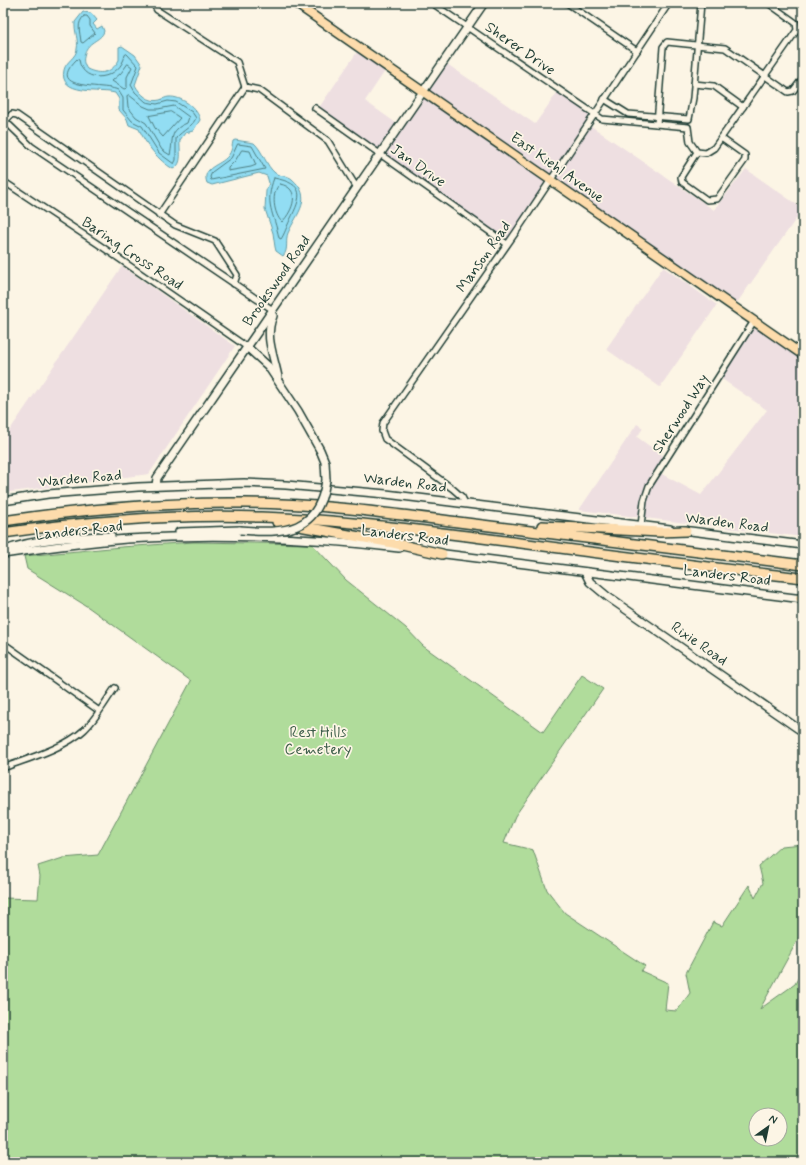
<svg xmlns="http://www.w3.org/2000/svg" width="806" height="1165" viewBox="0 0 806 1165" font-family="Mynerve,sans-serif">
  <rect width="100%" height="100%" fill="#fcf5e5"/>
  <filter id="ink" filterUnits="userSpaceOnUse"><feTurbulence type="fractalNoise" baseFrequency=".025" numOctaves="2"/><feDisplacementMap in="SourceGraphic" scale="8" xChannelSelector="R" yChannelSelector="G"/><feConvolveMatrix kernelMatrix="1 2 1 2 8 2 1 2 1" color-interpolation-filters="sRGB"/></filter>
  <g filter="url(#ink)">
    <g fill="#eedfe1">
      <path d="M357 52 385 71 365 101 396 123 376 152 316 112Z"/>
      <path d="M444 62 535 124 559 90 594 114 595 119 591 126 714 210 746 169 803 209 734 307 550 180 507 244 379 156Z"/>
      <path d="M122 266 235 346 149 474 3 493V440Z"/>
      <path d="M663 267 717 305 660 387 606 349Z"/>
      <path d="M752 320 803 355V537L579 510 637 424 643 428 637 437 666 458 658 472 701 495 767 410 719 377Z"/>
    </g>
    <path fill="#b0dc9b" stroke="#688c68" fill-rule="evenodd" d="M194 542 312 544 346 580 406 628 423 646 543 732 582 675 603 689 515 816 504 843 533 850 547 890 565 913 645 966 641 971 668 983 665 1010 677 1011 690 993 686 973 713 922 722 926 749 885 755 898 763 883 759 866 781 846 803 844V930L760 1009 795 984 803 969V1162H3V898L38 899 40 876 38 866 63 858 98 855 191 681 88 607 27 569 24 556 121 547ZM756 1115H780V1139H756Z"/>
    <g fill="#92ddf3" stroke="#649da7">
      <path d="M83 12 91 13 97 20 93 24 97 29 102 26 104 31C101 42 86 40 84 57 83 61 84 65 87 69 100 75 111 74 119 60V47L122 46 135 55 142 65 135 85C140 94 149 103 160 100 163 99 166 97 169 97 181 96 198 108 200 120L193 131 185 133 180 140C179 150 184 164 173 169 158 160 146 145 139 129L129 125 127 119 119 110V99L115 93C100 89 58 96 64 70 66 61 76 58 77 49 79 40 74 31 75 22Z"/>
      <path d="M235 140 254 143C263 151 266 166 275 173 280 177 288 175 292 179 314 198 297 213 288 233 285 240 289 250 283 256L276 251 275 247 273 233 265 209 266 191 269 183 267 176 259 173 212 185 207 183C201 167 220 166 228 156 232 151 232 146 233 141Z"/>
    </g>
    <g fill="none" stroke-linecap="round" stroke-linejoin="round">
      <g stroke="#4d7d80" stroke-width="1">
        <path d="M84 16H87L90 20V26L95 33 83 43 81 42C80 31 76 24 84 16Z"/>
        <path d="M127 54 138 66 131 85 135 92 146 102 157 104 168 101 176 102 192 112 196 118C192 127 183 130 176 138V160L174 164 159 153 142 126 132 121 123 110V98L118 90C104 83 44 92 77 59L79 60C83 86 121 80 125 55Z"/>
        <path d="M128 64 132 67 127 77V88L124 89 112 81 121 73Z"/>
        <path d="M129 95 143 106 150 109H158L174 106 189 117 187 123C168 131 174 139 170 155L162 150 146 123 136 117 128 107 127 96Z"/>
        <path d="M171 112 180 118 163 137 155 128 149 116Z"/>
        <path d="M238 144 252 146 265 169 211 180 210 177 212 172 231 158Z"/>
        <path d="M242 150 250 151 256 165 251 167 228 171V168L235 161Z"/>
        <path d="M274 178C306 184 302 196 290 220 287 226 284 235 281 239L279 238C274 213 264 204 274 178Z"/>
        <path d="M280 184C302 188 293 211 282 222 274 215 270 192 280 184Z"/>
      </g>
      <g stroke="#1f3d34" stroke-width="8">
        <g id="street">
          <path d="M153 3 157 10 237 62 245 87 259 90 328 141 357 188"/>
          <path d="M432 3 602 119 688 127 690 142 697 152 706 153 714 148 797 30 796 23 768 3"/>
          <path d="M567 3 637 51"/>
          <path d="M694 84 714 86 743 107"/>
          <path d="M604 99 628 114 689 119 693 98 701 3"/>
          <path d="M315 108 507 244"/>
          <path d="M3 119 31 146 273 310"/>
          <path d="M5 121 12 114 17 115 175 225 215 241 237 275 234 284"/>
          <path d="M657 124 663 47 667 42 725 48 788 92 793 91 803 78"/>
          <path d="M697 152 681 177 682 182 707 200 717 199 745 160V155L721 138"/>
          <path d="M3 181 98 244 247 347"/>
          <path d="M159 215 245 87"/>
          <path d="M465 503 462 497 453 489 385 439 382 431 383 423 516 232 669 3"/>
          <path d="M641 525 644 501 649 486 754 321"/>
          <path d="M3 643 98 710"/>
          <path d="M3 768C27 759 65 748 84 730 96 719 105 702 115 688"/>
        </g>
      </g>
      <g stroke="#1f3d34" stroke-width="10">
        <g id="secondary">
          <path d="M273 316C264 336 274 356 278 377"/>
          <path d="M247 347 268 366 298 411 320 450 325 462 326 480"/>
          <path d="M156 486 157 478 484 3"/>
          <path d="M3 501 48 494 138 487 244 483 286 485 386 494 670 529"/>
          <path d="M682 530 803 545"/>
          <path d="M179 532 240 530"/>
          <path d="M3 551C36 538 76 537 111 536"/>
          <path d="M437 553 803 599"/>
          <path d="M3 554C44 548 85 542 127 539 217 533 309 537 399 548"/>
          <path d="M585 572 590 582 608 597 803 732"/>
        </g>
      </g>
      <g stroke="#1f3d34" stroke-width="11">
        <g id="primary">
          <path d="M295 3 803 355"/>
          <path d="M800 598 803 601"/>
        </g>
      </g>
      <g stroke="#1f3d34" stroke-width="12">
        <g id="highway">
          <path d="M3 521C83 509 163 502 245 503 316 503 387 513 458 522 573 536 688 551 803 565"/>
          <path d="M277 522 393 543 442 554"/>
          <path d="M542 526 660 532 686 531"/>
          <path d="M3 533C89 521 174 514 261 517 335 519 409 529 482 538 589 552 696 566 803 578"/>
        </g>
      </g>
      <use href="#street" stroke="#fcf5e5" stroke-width="5"/>
      <use href="#secondary" stroke="#fcf5e5" stroke-width="7"/>
      <use href="#primary" stroke="#fddcac" stroke-width="8"/>
      <use href="#highway" stroke="#fddcac" stroke-width="9"/>
      <g stroke="#1f3d34" stroke-width="10" stroke-linecap="butt">
        <path id="secondary-bridge" d="M240 530C285 534 319 532 326 480"/>
      </g>
      <use href="#secondary-bridge" stroke="#fcf5e5" stroke-width="7"/>
    </g>
  </g>
  <g text-anchor="middle" dominant-baseline="central" stroke-width="3.5" stroke-linejoin="round" paint-order="stroke">
    <g font-size="15" fill="#1f3d34" stroke="#fcf5e5">
      <text transform="translate(520 49) rotate(35)">Sherer Drive</text>
      <text transform="translate(418 166) rotate(35)">Jan Drive</text>
      <text transform="translate(557 168) rotate(35)">East Kiehl Avenue</text>
      <text transform="translate(132 254) rotate(34)">Baring Cross Road</text>
      <text transform="translate(484 257) rotate(-55)">Manson Road</text>
      <text transform="translate(277 281) rotate(-55)">Brookswood Road</text>
      <text transform="translate(681 414) rotate(-57)">Sherwood Way</text>
      <text transform="translate(80 479) rotate(-5)">Warden Road</text>
      <text transform="translate(405 483) rotate(7)">Warden Road</text>
      <text transform="translate(727 523) rotate(7)">Warden Road</text>
      <text transform="translate(79 531) rotate(-6)">Landers Road</text>
      <text transform="translate(405 536) rotate(7)">Landers Road</text>
      <text transform="translate(727 576) rotate(7)">Landers Road</text>
      <text transform="translate(699 644) rotate(35)">Rixie Road</text>
    </g>
    <g font-size="15" fill="#3c5d49" stroke="#fcf5e5">
      <text x="318" y="733">Rest Hills<tspan x="318" dy="17">Cemetery</tspan></text>
    </g>
  </g>
  <rect width="806" height="1165" fill="none" stroke="#fcf5e5" stroke-width="16"/>
  <rect x="8" y="8" width="790" height="1149" fill="none" stroke="#1f3d34" stroke-width="1.5" filter="url(#ink)"/>
  <g transform="translate(768 1127) rotate(33)"><circle r="19" fill="#fcf5e5" stroke="#a4ab9e"/>
  <path d="M0-3L7 15L0 10L-7 15Z" fill="#1f3d34"/>
  <text y="-6" font-size="11" font-weight="bold" text-anchor="middle" fill="#1f3d34">N</text>
  </g>
</svg>
